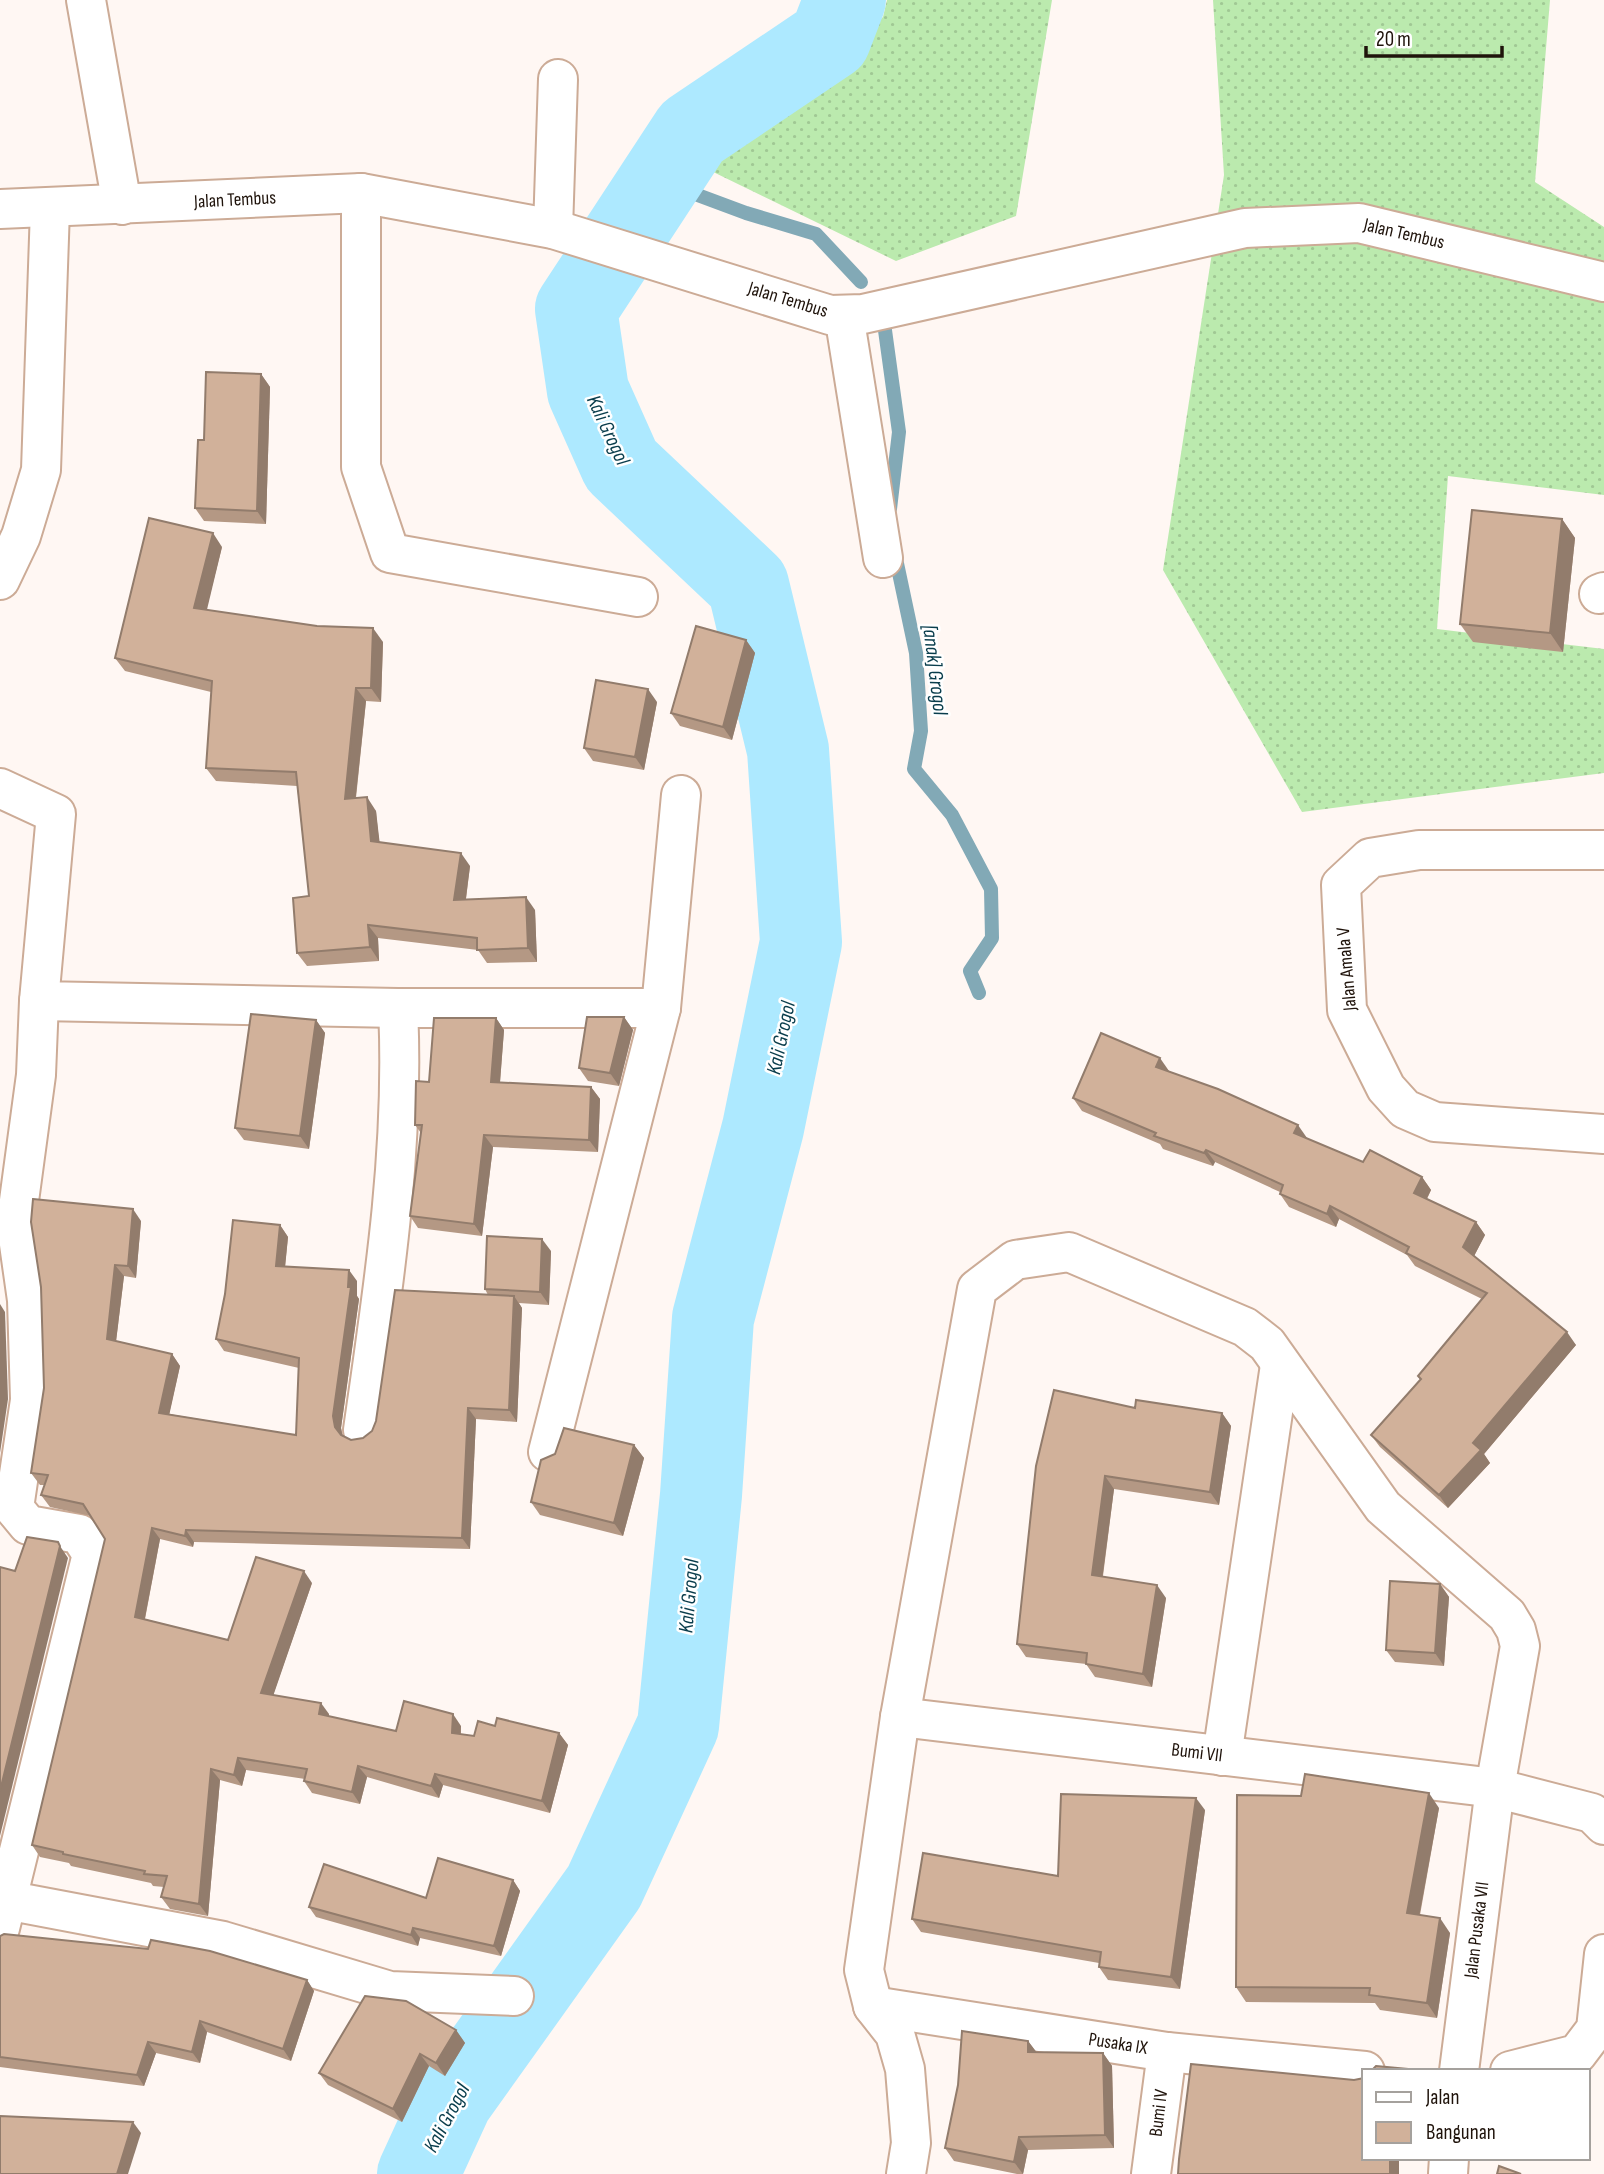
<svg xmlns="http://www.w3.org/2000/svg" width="1604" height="2174" viewBox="0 0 1604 2174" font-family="'Sofia Sans Condensed',sans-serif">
  <defs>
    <pattern id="grass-dots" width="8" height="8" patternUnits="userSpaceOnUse" patternTransform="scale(1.75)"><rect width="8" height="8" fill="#bbeaae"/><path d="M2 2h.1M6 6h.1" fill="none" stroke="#a0c894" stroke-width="1.8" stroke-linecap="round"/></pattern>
  </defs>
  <rect width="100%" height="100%" fill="#fff7f3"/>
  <g fill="url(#grass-dots)">
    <path d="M887 0H1052L1016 216 896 261 705 168 883 17Z"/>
    <path d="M1213 0H1550L1535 182 1604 227V495L1448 476 1437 629 1604 649V773L1302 812 1163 570 1224 175Z"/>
  </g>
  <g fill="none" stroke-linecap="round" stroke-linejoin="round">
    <g stroke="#82a9b6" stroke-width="14">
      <path d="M660 181 746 213 816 234 861 282"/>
      <path d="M884 323 899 432 890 509"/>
      <path d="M895 554 916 653 921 731 914 769 952 815 991 889 992 938 970 971 979 993"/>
    </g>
    <path stroke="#ade9ff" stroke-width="82" d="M418 2174 452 2100 604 1887 678 1726 701 1495 713 1318 763 1128 801 942 788 750 748 585 621 465 588 391 576 309 692 132 830 39 845 0"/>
    <g stroke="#ccab96" stroke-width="42">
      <g id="minor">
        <path d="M86 0 122 205"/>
        <path d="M361 193V467L390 553 638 597"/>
        <path d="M0 209 361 193 553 229 830 315 863 314 1245 228 1359 223 1604 282"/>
        <path d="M553 229 558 79"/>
        <path d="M844 315 883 558"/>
        <path d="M0 580 21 536 41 470 50 209"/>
        <path d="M1599 594 1604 592"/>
        <path d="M0 788 56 814 39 1001 398 1008H661"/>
        <path d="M1604 850H1419L1370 858 1341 885 1347 1010 1386 1088 1405 1109 1435 1122 1604 1134"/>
        <path d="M363 1430C383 1291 405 1149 398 1008"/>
        <path d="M548 1452 661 1008 681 795"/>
        <path d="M900 1717 1495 1788 1592 1813 1604 1825"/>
        <path d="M1222 1756 1280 1365"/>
        <path d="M0 1899 223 1941 390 1991 514 1996"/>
        <path d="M0 1928 92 1554 79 1534 28 1525 14 1508 30 1400 27 1300 16 1223 36 1075 39 1001"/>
        <path d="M873 2006 1167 2052 1365 2071"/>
        <path d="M1510 2071 1577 2054 1596 2029 1604 1954"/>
        <path d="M906 2174 911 2143 905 2069 895 2034 873 2006 864 1970 900 1717 977 1289 1015 1260 1069 1252 1245 1327 1267 1344 1383 1507 1507 1615 1516 1630 1520 1646 1495 1788 1459 2071"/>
        <path d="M1151 2174 1167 2052"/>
        <path d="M1448 2174 1449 2158"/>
      </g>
    </g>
    <use href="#minor" stroke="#fff" stroke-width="38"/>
  </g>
  <g fill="#b49884">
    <path d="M261 374 270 387 266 524 204 521 195 508Z"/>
    <path d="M1562 519 1575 538 1563 652 1473 642 1460 624Z"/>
    <path d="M222 547 206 610 383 642 381 702 366 701 356 798 376 811 379 842 470 866 466 899 535 910 537 962 487 963 478 950 378 938 379 961 307 966 297 953 309 896 297 786 216 781 206 768 211 692 125 671 115 658Z"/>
    <path d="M746 640 755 653 732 740 680 726 671 713Z"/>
    <path d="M657 702 644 770 593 761 584 748Z"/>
    <path d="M624 1017 633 1030 619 1086 588 1081 579 1068Z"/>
    <path d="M496 1018 504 1030 500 1083 591 1087 600 1099 598 1152 493 1147 482 1236 418 1228 410 1216 421 1133 415 1125 429 1082Z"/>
    <path d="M316 1020 325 1033 309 1149 244 1140 235 1128Z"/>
    <path d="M1169 1071 1168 1072 1306 1138 1363 1162 1422 1177 1431 1190 1427 1199 1476 1222 1485 1235 1474 1256 1576 1345 1484 1454 1490 1463 1448 1508 1380 1447 1371 1435 1420 1380 1418 1376 1482 1299 1415 1266 1407 1255 1339 1219 1336 1227 1289 1207 1280 1194V1192L1215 1162 1213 1166 1163 1149 1160 1144 1082 1111 1073 1098Z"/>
    <path d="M141 1221 136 1278 124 1276 116 1341 172 1354 180 1366 169 1414 296 1435 299 1368 224 1351 216 1339 280 1225 288 1237 285 1266 357 1281V1296L359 1299 341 1428 343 1436 351 1440 363 1438 372 1431 488 1295 485 1289 551 1251 549 1305 519 1303 522 1308 517 1422 476 1419 470 1549 194 1542 193 1547 160 1539 145 1619 228 1640 312 1583 273 1695 329 1714V1716L396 1731 461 1726V1734L474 1736 495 1726 559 1733 568 1745 550 1813 443 1785 439 1798 367 1777 360 1804 312 1793 304 1781 305 1779 246 1770 242 1786 220 1780 208 1916 170 1909 161 1897 164 1887 153 1886 151 1883 71 1866 69 1863 40 1857 32 1845 105 1539 91 1516 50 1507 41 1495 45 1485H40L31 1473 44 1388Z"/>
    <path d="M1135 1408 1222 1413 1231 1426 1219 1505 1114 1489 1103 1576 1166 1598 1152 1687 1095 1677 1086 1664 1026 1657 1017 1644Z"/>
    <path d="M634 1445 644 1458 623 1536 540 1515 531 1502Z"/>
    <path d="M1440 1584 1449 1597 1444 1666 1395 1662 1386 1650Z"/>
    <path d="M1439 1808 1420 1915 1450 1933 1437 2018 1380 2010 1375 2003 1246 2002 1236 1987Z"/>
    <path d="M1205 1810 1180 1989 1108 1980 1099 1967V1963L921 1932 912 1919 1058 1876Z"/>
    <path d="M513 1880 520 1891 501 1956 420 1938 418 1946 316 1917 309 1907 426 1898Z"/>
    <path d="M0 1936 307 1980 314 1991 291 2061 207 2032 200 2063 156 2053 144 2086 0 2067Z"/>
    <path d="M456 2030 465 2043 445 2076 429 2066 402 2122 328 2085 319 2073Z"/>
    <path d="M1028 2041 1036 2052 1103 2053 1112 2066 1114 2148 1028 2150 1023 2174H1017L954 2161 945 2148Z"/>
    <path d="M1364 2158H1418V2160L1400 2159Z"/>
  </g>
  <g fill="#927c6c">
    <path d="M261 374 270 387 266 524 257 511Z"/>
    <path d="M1562 519 1575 538 1563 652 1550 633Z"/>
    <path d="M213 533 222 547 204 622 194 608Z"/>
    <path d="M373 628 383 642 381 702 371 688Z"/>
    <path d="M746 640 755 653 732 740 723 727Z"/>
    <path d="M356 688 366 701 354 813 345 799Z"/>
    <path d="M648 689 657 702 644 770 635 757Z"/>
    <path d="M367 797 376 811 381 854 371 841Z"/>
    <path d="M461 853 470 866 464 913 454 900Z"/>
    <path d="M526 897 535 910 537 962 528 948Z"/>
    <path d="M368 925 378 938 379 961 370 947Z"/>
    <path d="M624 1017 633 1030 619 1086 610 1073Z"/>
    <path d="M496 1018 504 1030 499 1094 491 1082Z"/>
    <path d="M316 1020 325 1033 309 1149 300 1136Z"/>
    <path d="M1160 1058 1169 1071 1165 1080 1156 1067Z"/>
    <path d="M591 1087 600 1099 598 1152 589 1140Z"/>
    <path d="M1298 1125 1307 1138 1294 1133Z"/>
    <path d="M484 1135 493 1147 482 1236 474 1224Z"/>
    <path d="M1206 1150 1215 1162 1213 1166 1204 1153Z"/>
    <path d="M1422 1177 1431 1190 1423 1206 1414 1193Z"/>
    <path d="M1330 1206 1339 1219 1336 1227 1327 1214Z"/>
    <path d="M133 1209 141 1221 136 1278 128 1266Z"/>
    <path d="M1476 1222 1485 1235 1472 1260 1463 1247Z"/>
    <path d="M280 1225 288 1237 284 1278 276 1266Z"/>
    <path d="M542 1239 551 1251 549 1305 540 1292Z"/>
    <path d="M115 1265 124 1276 115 1350 107 1339Z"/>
    <path d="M349 1270 357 1281V1296L359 1299 341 1428 343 1439 335 1427 333 1416 348 1287Z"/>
    <path d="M514 1296 522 1308 517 1422 509 1410Z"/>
    <path d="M0 1304 5 1312 8 1399 0 1453Z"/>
    <path d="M1567 1332 1576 1345 1484 1454 1490 1463 1448 1508 1439 1495 1473 1443Z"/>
    <path d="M172 1354 180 1366 167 1425 159 1413Z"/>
    <path d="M468 1408 476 1419 470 1549 462 1538Z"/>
    <path d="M1222 1413 1231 1426 1219 1505 1210 1492Z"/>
    <path d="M634 1445 644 1458 623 1536 614 1523Z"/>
    <path d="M1105 1476 1114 1489 1101 1588 1092 1575Z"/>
    <path d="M152 1528 160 1539 143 1628 135 1617Z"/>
    <path d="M186 1530 194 1542 193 1547 185 1536Z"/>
    <path d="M60 1546 68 1558 0 1836V1791Z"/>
    <path d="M304 1571 312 1583 270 1705 261 1693Z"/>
    <path d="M1440 1584 1449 1597 1444 1666 1435 1653Z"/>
    <path d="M1157 1585 1166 1598 1152 1687 1143 1674Z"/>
    <path d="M321 1703 329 1714 327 1725 319 1714Z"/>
    <path d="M453 1714 461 1726 460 1744 452 1733Z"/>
    <path d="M559 1733 568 1745 550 1813 542 1801Z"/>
    <path d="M238 1758 246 1770 242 1786 234 1775Z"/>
    <path d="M358 1766 367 1777 360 1804 352 1792Z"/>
    <path d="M211 1769 220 1780 208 1916 199 1904Z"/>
    <path d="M435 1774 443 1785 439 1798 431 1786Z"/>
    <path d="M1429 1793 1439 1808 1417 1928 1407 1913Z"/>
    <path d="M1196 1798 1205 1810 1180 1989 1171 1977Z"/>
    <path d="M513 1880 520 1891 501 1956 494 1946Z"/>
    <path d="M1440 1918 1450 1933 1437 2018 1427 2003Z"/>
    <path d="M413 1928 420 1938 418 1946 411 1935Z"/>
    <path d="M307 1980 314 1991 291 2061 283 2049Z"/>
    <path d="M200 2021 207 2032 200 2063 192 2052Z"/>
    <path d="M456 2030 465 2043 445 2076 436 2063Z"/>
    <path d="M1028 2041 1038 2054 1028 2052Z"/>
    <path d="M148 2042 156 2053 144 2086 137 2075Z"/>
    <path d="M1103 2053 1112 2066 1114 2148 1105 2135Z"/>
    <path d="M420 2054 429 2066 402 2122 393 2109Z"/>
    <path d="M133 2122 141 2133 128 2174H117Z"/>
    <path d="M1019 2137 1028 2150 1023 2174 1014 2162Z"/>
    <rect x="1390" y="2158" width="9" height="16"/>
  </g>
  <g fill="#d1b19a" stroke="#927c6c" stroke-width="2">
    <path d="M206 372 261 374 257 511 195 508 198 440H204Z"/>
    <path d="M1472 510 1562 519 1550 633 1460 624Z"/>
    <path d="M149 518 213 533 194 608 317 626 373 628 371 688H356L345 799 367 797 371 841 461 853 454 900 526 897 528 948 477 950V938L368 925 370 947 297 953 293 898 309 896 296 772 206 768 212 681 115 658Z"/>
    <path d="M696 626 746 640 723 727 671 713Z"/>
    <path d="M596 680 648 689 635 757 584 748Z"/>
    <path d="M251 1014 316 1020 300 1136 235 1128Z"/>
    <path d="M587 1017H624L610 1073 579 1068Z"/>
    <path d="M434 1018H496L491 1082 591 1087 589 1140 484 1135 474 1224 410 1216 422 1125H415L416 1081 429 1082Z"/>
    <path d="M1101 1033 1160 1058 1156 1067 1218 1089 1298 1125 1294 1133 1363 1162 1370 1150 1422 1177 1414 1193 1476 1222 1463 1247 1567 1332 1473 1443 1481 1450 1439 1495 1371 1435 1421 1379 1418 1376 1487 1293 1406 1253 1409 1247 1330 1206 1327 1214 1280 1194 1283 1185 1206 1150 1204 1153 1154 1136 1156 1133 1073 1098Z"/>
    <path d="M33 1199 133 1209 128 1266 115 1265 107 1339 172 1354 159 1413 296 1435 299 1358 216 1339 225 1294 233 1220 280 1225 276 1266 349 1270 348 1287H351L333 1416 335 1427 341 1435 351 1440 363 1438 372 1431 376 1421 395 1290 514 1296 509 1410 468 1408 462 1538 186 1530 185 1536 152 1528 135 1617 228 1640 256 1557 304 1571 261 1693 321 1703 319 1714 396 1731 404 1701 453 1714 452 1733 474 1736 478 1721 495 1726 497 1718 559 1733 542 1801 435 1774 431 1786 358 1766 352 1792 304 1781 307 1769 238 1758 234 1775 211 1769 199 1904 161 1897 167 1876 144 1874 145 1871 63 1854V1852L32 1845 105 1539 83 1504 41 1495 48 1475 31 1473 44 1388 41 1287 31 1222Z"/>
    <path d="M487 1236 542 1239 540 1292 485 1289Z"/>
    <path d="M1054 1390 1135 1408 1136 1400 1222 1413 1210 1492 1105 1476 1092 1575 1157 1585 1143 1674 1086 1664 1087 1653 1017 1644 1036 1466Z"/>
    <path d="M564 1428 634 1445 614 1523 531 1502 541 1460 555 1454Z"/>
    <path d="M27 1537 58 1542 60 1546 0 1791V1567L15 1571Z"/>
    <path d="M1390 1581 1440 1584 1435 1653 1386 1650Z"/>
    <path d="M1305 1774 1429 1793 1407 1913 1440 1918 1427 2003 1369 1995 1370 1988 1236 1987 1237 1795 1301 1796Z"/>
    <path d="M1061 1794 1196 1798 1171 1977 1099 1967 1101 1952 912 1919 923 1853 1058 1876Z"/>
    <path d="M438 1858 513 1880 494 1946 413 1928 411 1935 309 1907 324 1864 426 1898Z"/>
    <path d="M4 1934 148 1949 151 1940 210 1951 307 1980 283 2049 200 2021 192 2052 148 2042 137 2075 0 2057V1936Z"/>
    <path d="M365 1996 406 2001 456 2030 436 2063 420 2054 393 2109 319 2073Z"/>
    <path d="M962 2031 1028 2041V2052L1103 2053 1105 2135 1019 2137 1014 2162 945 2148 958 2085Z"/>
    <path d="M1191 2064 1354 2080 1364 2078V2158H1390V2174H1178L1179 2159Z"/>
    <path d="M1376 2066 1430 2071H1371Z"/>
    <path d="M0 2116 133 2122 117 2174H0Z"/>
    <path d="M1499 2166 1521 2174H1497Z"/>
  </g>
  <g text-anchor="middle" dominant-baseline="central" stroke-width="5" stroke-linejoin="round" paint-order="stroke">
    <g font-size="19" fill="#1f130b" stroke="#fff">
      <text transform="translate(235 200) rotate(-3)">Jalan Tembus</text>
      <text transform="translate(1404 234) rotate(13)">Jalan Tembus</text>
      <text transform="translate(788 300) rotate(17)">Jalan Tembus</text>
      <text transform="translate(1347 969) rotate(-95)">Jalan Amala V</text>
      <text transform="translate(1197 1753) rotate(7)">Bumi VII</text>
      <text transform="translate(1477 1930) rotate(-83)">Jalan Pusaka VII</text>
      <text transform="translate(1118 2044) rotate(9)">Pusaka IX</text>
      <text transform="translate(1159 2113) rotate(-83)">Bumi IV</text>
    </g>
    <g font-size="21" font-style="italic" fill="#093d4c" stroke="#fff">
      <text transform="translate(608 430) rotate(65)">Kali Grogol</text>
      <text transform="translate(935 670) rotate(83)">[anak] Grogol</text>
      <text transform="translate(781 1038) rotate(-78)">Kali Grogol</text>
      <text transform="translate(689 1596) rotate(-85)">Kali Grogol</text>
      <text transform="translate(447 2118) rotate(-62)">Kali Grogol</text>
    </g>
  </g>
  <rect x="1362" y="2069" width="228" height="91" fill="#ffffff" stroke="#a5a19d" stroke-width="2"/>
  <rect x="1376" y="2092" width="35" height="10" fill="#ffffff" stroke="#a5a19d" stroke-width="2"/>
  <text x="1426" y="2104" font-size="21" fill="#1f130b">Jalan</text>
  <rect x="1376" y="2122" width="35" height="21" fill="#d1b19a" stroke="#a5a19d" stroke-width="2"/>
  <text x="1426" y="2139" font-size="21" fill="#1f130b">Bangunan</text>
  <path d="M1366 46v10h136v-10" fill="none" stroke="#1f130b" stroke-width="3.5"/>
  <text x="1376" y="46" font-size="21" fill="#1f130b" stroke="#ffffff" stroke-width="5" paint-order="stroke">20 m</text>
</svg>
